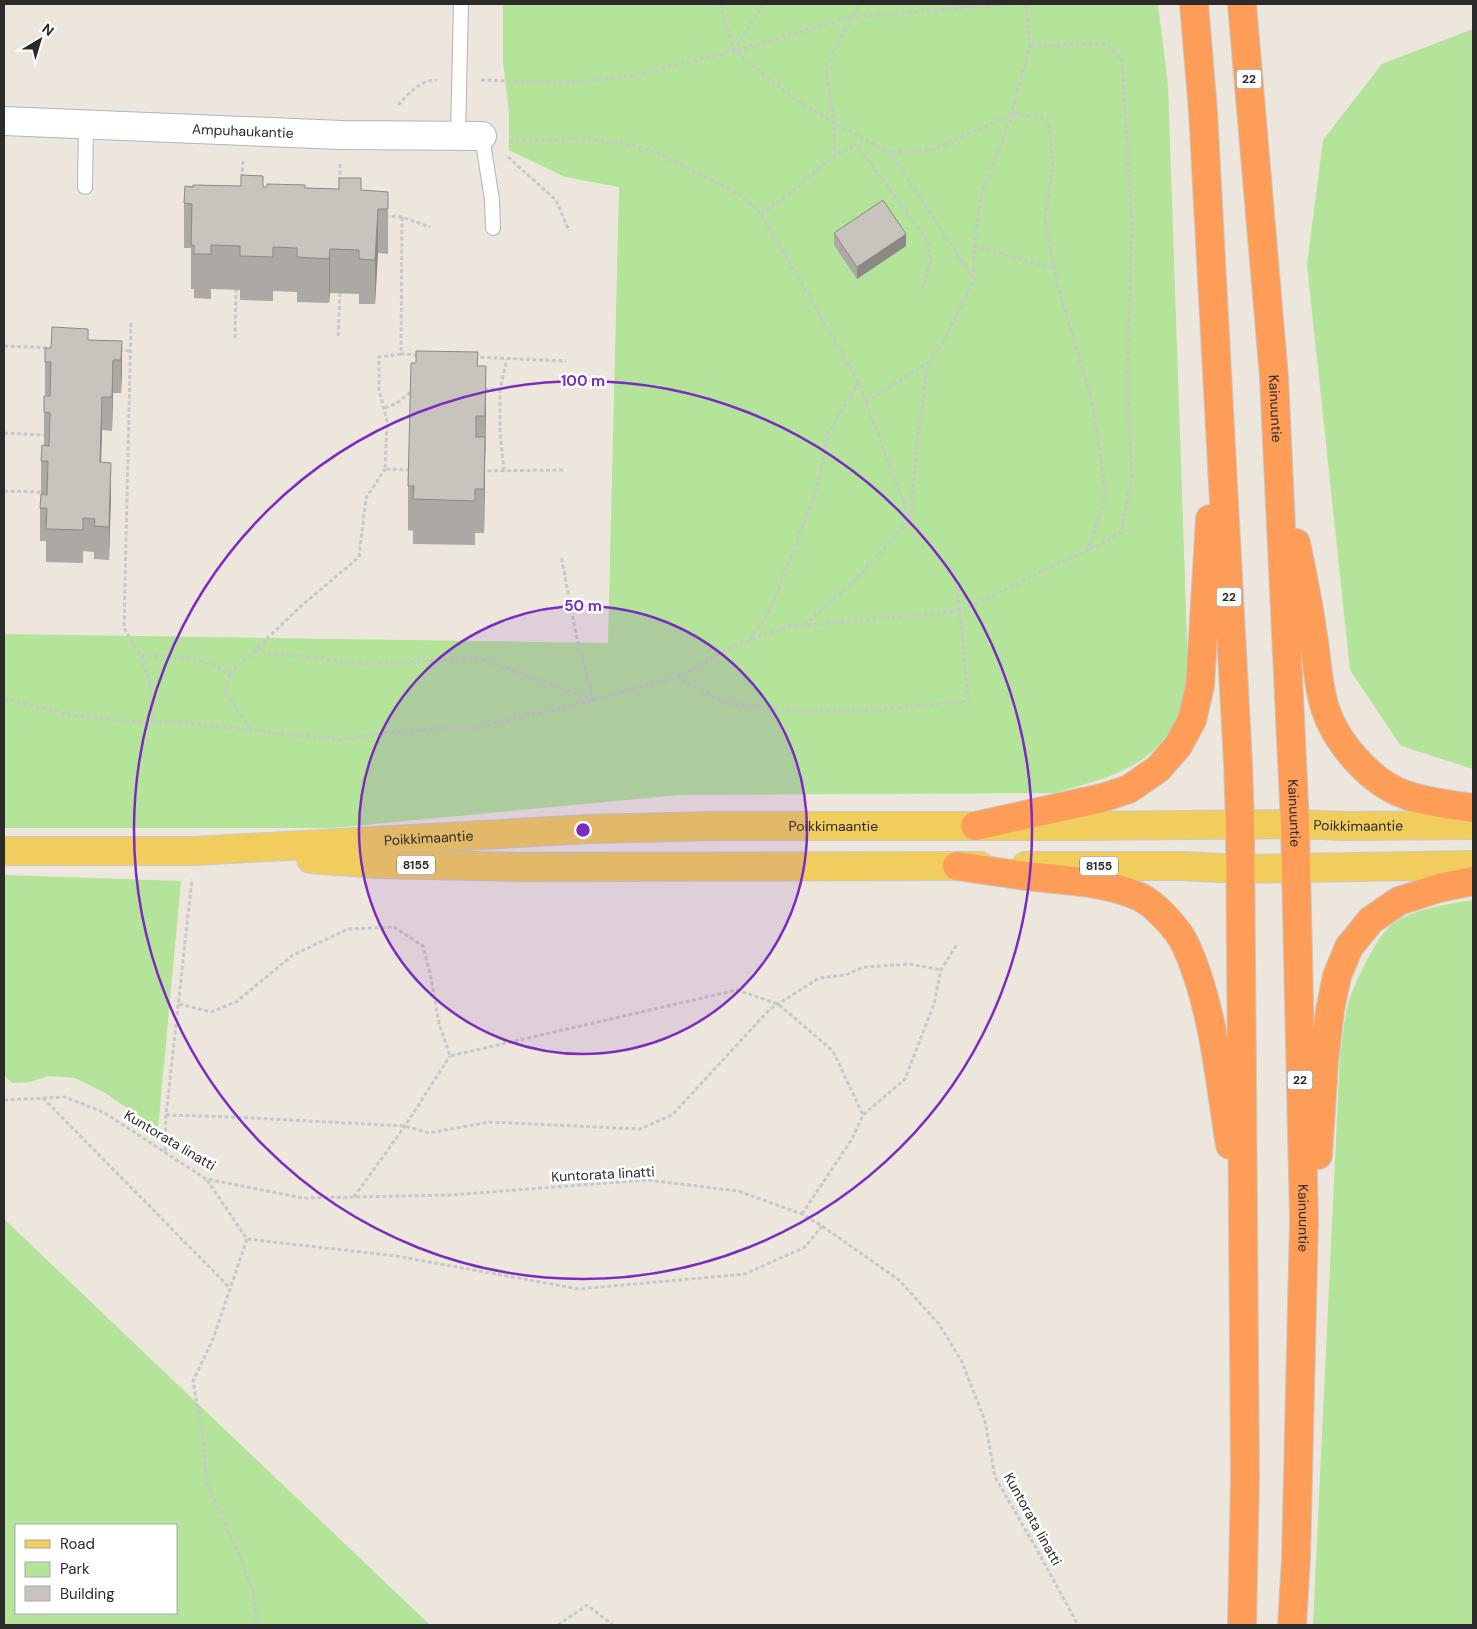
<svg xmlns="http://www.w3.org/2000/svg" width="1477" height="1629" viewBox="0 0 1477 1629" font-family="'DM Sans',sans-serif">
  <rect width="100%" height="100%" fill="#ede6dd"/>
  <g fill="#b4e39a" fill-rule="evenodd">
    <path d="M503 4H1158L1168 85 1188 668C1186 681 1185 701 1180 713 1156 768 1106 778 1055 793L679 795 333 828H4V634L608 643 619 187 565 177 509 150V113L503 61Z"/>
    <path d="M1473 29V769L1401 746 1350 670 1307 265 1323 140 1382 64Z"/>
    <path d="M4 875 181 881 158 1129 105 1093 75 1078 48 1076 30 1082 13 1083 8 1080 4 1074Z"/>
    <path d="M1473 900V1625H1313L1340 1054C1343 1037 1344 1020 1348 1004 1352 988 1375 941 1387 929 1405 910 1448 904 1473 900Z"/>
    <path d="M4 1219 430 1625H4ZM176 1525V1613H16V1525Z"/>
  </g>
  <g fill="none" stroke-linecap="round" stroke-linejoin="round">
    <g stroke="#b1b4bf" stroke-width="16">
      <g id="lane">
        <path d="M458 135 461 4"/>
        <path d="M482 136 492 200 493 228"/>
        <path d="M85 187 86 125"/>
      </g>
    </g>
    <g stroke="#b1b4bf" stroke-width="30">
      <g id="street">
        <path id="s1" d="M4 121 341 135 482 136"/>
      </g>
    </g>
    <g stroke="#c8c8c8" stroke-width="30">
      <g id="primary">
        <path id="s2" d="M4 851H195L589 829 714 826H1078L1295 824 1345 826 1473 825"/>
        <path d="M311 859 379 864 521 867 980 866"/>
        <path d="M1026 866H1183L1240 869 1473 865"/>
      </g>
    </g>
    <g stroke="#c8c8c8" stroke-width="30">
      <g id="highway">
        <path d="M1194 4 1203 111 1238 763 1240 824 1245 1477 1242 1625"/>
        <path id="s3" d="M1242 4 1274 377 1295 824 1304 1221 1296 1559 1292 1625"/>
        <path d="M1296 543C1302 572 1308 600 1312 629 1317 655 1317 683 1325 708 1336 743 1371 783 1406 795 1427 802 1451 805 1473 808"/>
        <path d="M975 826 1102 798 1129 789 1158 769 1178 746 1192 720 1200 686 1210 519"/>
        <path d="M957 866C983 870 1010 874 1036 877 1071 881 1107 882 1140 897 1155 904 1179 930 1186 946 1214 1008 1219 1079 1230 1145"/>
        <path d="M1318 1155 1324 1062 1330 1010 1337 976 1349 947 1371 920 1399 901 1439 888 1473 881"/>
      </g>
    </g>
    <g stroke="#c8c8c8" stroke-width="3" stroke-dasharray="4 2.5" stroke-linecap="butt">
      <path d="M720 4 734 51 792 97 834 123 891 153 973 278"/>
      <path d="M1030 45 1107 44 1122 60 1132 225 1127 386 1132 476 1121 533 1088 550"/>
      <path d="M734 51 763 4"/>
      <path d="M481 80 568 83 631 76 734 51 852 17 1009 4"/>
      <path d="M398 105C409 94 419 80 437 80"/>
      <path d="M509 141 587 139 616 142 649 150 674 161 744 197 761 214 859 383 910 520 954 574 960 611 968 701 877 710 797 711 726 703 678 677"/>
      <path d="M508 157 556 200 569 231"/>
      <path d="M835 157 834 123 826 66 859 4"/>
      <path d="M242 178 243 160"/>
      <path d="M340 181V163"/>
      <path d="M761 214 796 189 823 164 856 144 928 241 931 261 923 289"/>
      <path d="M385 216 402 217 430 227"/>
      <path d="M402 217 401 354 418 355"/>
      <path d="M974 246 1055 269"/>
      <path d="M131 323 124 628 141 656 150 685 154 722"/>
      <path d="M338 336 340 293"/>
      <path d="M235 338 236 290"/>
      <path d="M4 346 55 348"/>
      <path d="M119 350 131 351"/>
      <path d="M401 354 379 357V390L387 421 385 469 409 470"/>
      <path d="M474 357 566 361"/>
      <path d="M484 389H500L507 359"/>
      <path d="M500 389V433L504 470"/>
      <path d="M866 402 928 363"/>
      <path d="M385 408 397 403 413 390"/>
      <path d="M4 433 44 435"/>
      <path d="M481 471 563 470"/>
      <path d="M4 491 41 492"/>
      <path d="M804 625 858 577 910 520 917 444 928 363 945 339 974 279V246L982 191 1013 114V107L1030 45 1026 4"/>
      <path d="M750 640 771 608 817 489 828 433 859 383"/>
      <path d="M255 651 365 664 478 658 593 700 576 634 561 556"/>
      <path d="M141 656C171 655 205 657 230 674L300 607 359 557 366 498 385 469"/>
      <path d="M230 674 225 690 250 730"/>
      <path d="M4 700H11L70 715 136 722H177L343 740 385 733 441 728H476L593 700 678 677 736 645 786 627 960 611 1088 550 1106 495 1092 401 1058 287 1045 219 1053 164 1048 119 1013 114 934 149 891 153"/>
      <path d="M179 1004 211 1012 236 1002 293 955 348 929 394 927 423 946 430 973 439 1023 450 1056 737 990 778 1004 833 1051 863 1115"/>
      <path d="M43 1098 230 1288"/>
      <path d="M4 1100 65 1097 103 1112 206 1179 303 1198 451 1195 647 1180 738 1191 802 1214 822 1226 899 1280 939 1324 962 1362 985 1421 995 1477 1036 1548 1078 1625"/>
      <path d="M166 1115 232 1117 405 1126 429 1133 489 1122 640 1129 672 1115 770 1009 819 978 845 975 864 967 910 964 941 970"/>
      <path d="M165 1151 166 1115 192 879"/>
      <path d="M207 1180 247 1239 396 1256 579 1289 745 1274 805 1247 822 1226"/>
      <path d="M354 1197 405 1126 450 1056"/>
      <path d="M802 1214 852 1139 863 1115 905 1079 934 1004 941 970 957 944"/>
      <path d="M247 1239 213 1339 193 1381 203 1436 207 1484 235 1545 253 1591 257 1625"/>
      <path d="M558 1625 587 1605 613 1625"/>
    </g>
    <use href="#lane" stroke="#fff" stroke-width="14"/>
    <use href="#street" stroke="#fff" stroke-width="28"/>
    <use href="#primary" stroke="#f1cd5e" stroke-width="28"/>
    <use href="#highway" stroke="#fe9d57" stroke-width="28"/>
  </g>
  <g fill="#aca8a3">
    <path d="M263 187 361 190 388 192V254L378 253 375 304H359V294L330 293 329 303 297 302V292L273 291V301L240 300V290L211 289V299L194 298V289H191V248H184V203Z"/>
    <path d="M834 233 906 246 857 279 834 245Z"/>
    <path d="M88 340 122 341 121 393H113L112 431 102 430 101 462 111 496 109 560 94 559V552L83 551V563L46 562V541H40V508L47 495V494H41V461L44 445V396H50L45 395V362L51 348Z"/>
    <path d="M478 366 486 410 484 533H475V545L413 544V531L408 530V486Z"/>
  </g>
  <g fill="#8c8884">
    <path d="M378 209V253L375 304V260Z"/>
    <path d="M906 234V246L857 279V267Z"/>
    <path d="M330 249V293L329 303V259Z"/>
    <path d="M122 341V374L121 393V360Z"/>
    <path d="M113 360V393L112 431V397Z"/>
    <path d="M486 366V410L485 460V416Z"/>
    <path d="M102 397V430L100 495V462Z"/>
    <path d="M485 437V482L484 533V489Z"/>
    <path d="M111 463V496L109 560V527Z"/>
  </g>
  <g fill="#c8c3bd" stroke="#8c8884">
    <path d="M241 175 263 176V187H267V184L305 185V188L339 189V178H361V190L388 192V209H378L375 260 359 259V250L330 249 329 259 297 257V248L273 247V257L240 256V246L211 245V254H194V245H191L192 204 184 203 185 186 193 187V185L241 186Z"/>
    <path d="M883 200 906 234 857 267 834 233Z"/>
    <path d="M52 327 88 329V340L122 341 121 360H113L112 397H102L100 462 111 463 109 527 94 526 95 519 83 518V530L46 529 47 508H40L41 494 47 495 48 461H41L42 445 49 446 50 413 44 412V396H50L51 362H45V348H51Z"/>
    <path d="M416 351 478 352 477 366H486L485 416H476V437H485L484 489H475V501L413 499 414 486H408L411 363H416Z"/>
  </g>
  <circle cx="583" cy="830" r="224" fill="#7b2cbf" fill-opacity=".12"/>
  <g fill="none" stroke="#7b2cbf" stroke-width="2.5">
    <circle cx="583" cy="830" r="224"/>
    <circle cx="583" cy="830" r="449"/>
  </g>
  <g text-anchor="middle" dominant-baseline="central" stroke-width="5" stroke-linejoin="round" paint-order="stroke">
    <g fill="#fff" stroke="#6b6b6b" stroke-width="1">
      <rect x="1236.5" y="69.5" width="25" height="19" rx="4"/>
      <rect x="1216.5" y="587.5" width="25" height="19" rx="4"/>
      <rect x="397" y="855.5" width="38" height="19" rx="4"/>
      <rect x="1080" y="856.5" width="38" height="19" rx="4"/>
      <rect x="1287.5" y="1070.5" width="25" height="19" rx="4"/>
    </g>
    <g font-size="12" font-weight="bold" fill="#2b2b2b">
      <text x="1249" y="79">22</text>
      <text x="1229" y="597">22</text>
      <text x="416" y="865">8155</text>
      <text x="1099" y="866">8155</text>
      <text x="1300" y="1080">22</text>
    </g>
    <g font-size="14" fill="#2b2b2b" stroke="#fff">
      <text stroke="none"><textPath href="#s1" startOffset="239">Ampuhaukantie</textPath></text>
      <text stroke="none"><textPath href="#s3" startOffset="406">Kainuuntie</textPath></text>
      <text stroke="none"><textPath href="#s3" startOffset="811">Kainuuntie</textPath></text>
      <text stroke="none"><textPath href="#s2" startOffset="1355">Poikkimaantie</textPath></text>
      <text stroke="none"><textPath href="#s2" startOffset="830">Poikkimaantie</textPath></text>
      <text stroke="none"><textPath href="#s2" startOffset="425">Poikkimaantie</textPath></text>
      <text transform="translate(170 1140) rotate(31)">Kuntorata Iinatti</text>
      <text transform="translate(603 1174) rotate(-3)">Kuntorata Iinatti</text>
      <text stroke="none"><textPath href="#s3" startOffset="1216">Kainuuntie</textPath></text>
      <text transform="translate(1033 1519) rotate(61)">Kuntorata Iinatti</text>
    </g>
  </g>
  <circle cx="583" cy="830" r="8" fill="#7b2cbf" stroke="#fff" stroke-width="2.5"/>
  <g font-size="15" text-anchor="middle" font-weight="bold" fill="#7b2cbf" stroke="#fff" stroke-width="5" stroke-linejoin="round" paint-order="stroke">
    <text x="583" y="386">100 m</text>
    <text x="583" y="611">50 m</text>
  </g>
  <rect width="1477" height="1629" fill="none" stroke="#2b2b2b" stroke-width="10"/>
  <rect x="15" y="1524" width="162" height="90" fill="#ffffff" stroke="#aaaaaa"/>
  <rect x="25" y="1540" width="25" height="8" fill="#f1cd5e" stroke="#aaaaaa"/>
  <text x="60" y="1549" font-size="15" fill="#2b2b2b">Road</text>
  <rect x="25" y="1562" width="25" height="15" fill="#b4e39a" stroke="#aaaaaa"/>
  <text x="60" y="1574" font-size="15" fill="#2b2b2b">Park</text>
  <rect x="25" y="1586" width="25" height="15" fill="#c8c3bd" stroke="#aaaaaa"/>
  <text x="60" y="1599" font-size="15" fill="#2b2b2b">Building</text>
  <g transform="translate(40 40) rotate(38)" stroke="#ffffff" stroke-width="4" paint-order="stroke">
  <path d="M0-4L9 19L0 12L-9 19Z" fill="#2b2b2b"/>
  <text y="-8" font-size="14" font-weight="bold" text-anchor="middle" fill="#2b2b2b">N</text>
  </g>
</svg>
